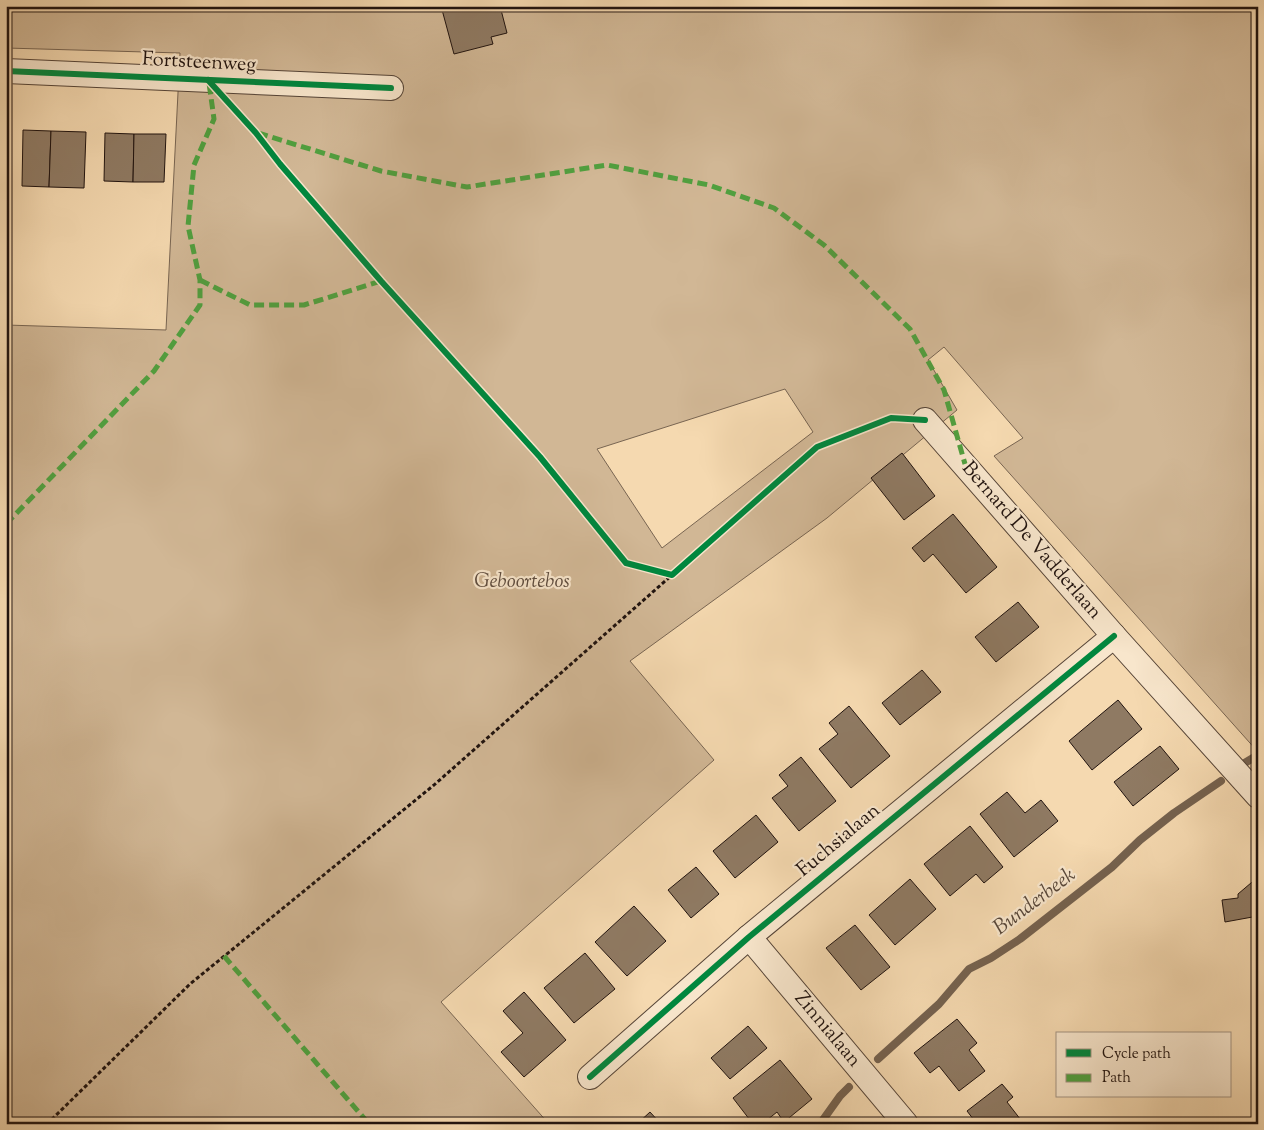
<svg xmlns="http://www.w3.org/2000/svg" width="1264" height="1130" viewBox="0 0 1264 1130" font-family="'Sorts Mill Goudy',serif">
  <rect width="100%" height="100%" fill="#f5d9b0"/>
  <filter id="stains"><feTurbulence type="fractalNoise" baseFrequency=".004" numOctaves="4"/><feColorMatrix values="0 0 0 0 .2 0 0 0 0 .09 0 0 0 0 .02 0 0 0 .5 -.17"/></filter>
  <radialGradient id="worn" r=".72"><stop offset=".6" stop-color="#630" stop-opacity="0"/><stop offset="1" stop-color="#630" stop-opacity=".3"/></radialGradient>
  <path fill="#d1b795" stroke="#786552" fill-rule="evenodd" d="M6 6H1258V752L994 456 1023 438 944 347 928 360 957 410 827 518 630 661 714 760 441 1002 549 1124H6V325L166 330 180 53 6 48ZM785 389 813 432 662 548 597 449Z"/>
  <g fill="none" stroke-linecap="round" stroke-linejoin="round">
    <g stroke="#75624f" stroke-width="8">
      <path d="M1243 764 1258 755"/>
      <path d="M878 1059 939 1004 969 969 991 958 1020 939 1112 867 1140 840 1174 813 1221 781"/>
      <path d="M820 1124 840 1096 849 1087"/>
    </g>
  </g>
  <g fill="#8f7a63" stroke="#20130f">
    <path d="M441 6H500L507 33 491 37 493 44 454 54Z"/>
    <path d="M23 130 51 131 49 187 22 186Z"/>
    <path d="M51 131 86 132 84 188 49 187Z"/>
    <path d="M105 133 134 134 133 182 104 181Z"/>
    <path d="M134 134H166L164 182H133Z"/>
    <path d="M902 453 935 496 904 520 871 478Z"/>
    <path d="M953 514 997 567 966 593 933 554 924 562 912 548Z"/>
    <path d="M1018 602 1039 627 996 662 975 637Z"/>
    <path d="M922 670 941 692 900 725 882 703Z"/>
    <path d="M1118 700 1142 729 1092 770 1069 741Z"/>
    <path d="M849 706 890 756 851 788 819 749 838 734 829 723Z"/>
    <path d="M1160 746 1179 769 1133 806 1114 782Z"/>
    <path d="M801 757 836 801 799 831 772 798 788 786 779 775Z"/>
    <path d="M1007 792 1025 813 1041 800 1058 821 1014 857 980 814Z"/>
    <path d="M756 815 778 842 735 878 713 851Z"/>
    <path d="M970 826 1003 867 984 883 976 874 950 896 924 864Z"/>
    <path d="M696 867 719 894 691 918 668 890Z"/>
    <path d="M1258 877V916L1225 922 1222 900 1238 898V894Z"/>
    <path d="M910 879 936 909 895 945 869 915Z"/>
    <path d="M634 906 666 941 627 976 595 942Z"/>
    <path d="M855 925 890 967 861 990 826 948Z"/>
    <path d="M585 953 615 989 574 1023 544 988Z"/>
    <path d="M524 992 566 1040 524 1077 501 1052 523 1033 503 1011Z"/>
    <path d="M957 1019 977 1043 969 1050 985 1071 959 1091 939 1066 930 1073 914 1053Z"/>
    <path d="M748 1026 767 1048 730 1079 711 1058Z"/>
    <path d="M780 1060 812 1099 784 1122 777 1112 762 1124H753L733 1098Z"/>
    <path d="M1002 1084 1013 1097 1007 1102 1024 1124H977L967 1111Z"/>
    <path d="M650 1112 661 1124H637Z"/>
  </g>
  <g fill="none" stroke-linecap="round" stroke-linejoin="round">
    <g stroke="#554437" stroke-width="26">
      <g id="minor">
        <path d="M6 71 391 88"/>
        <path d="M925 420 1114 636 1258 796"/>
        <path d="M749 937 906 1124"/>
        <path d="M590 1077 749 937 1114 636"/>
      </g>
    </g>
    <path stroke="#20130f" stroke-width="3" stroke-dasharray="4 2.5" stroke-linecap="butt" d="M47 1124 190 984 434 785 672 575"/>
    <use href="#minor" stroke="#f8e6cc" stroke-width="24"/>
    <g stroke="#50a03f" stroke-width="5" stroke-dasharray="10 5" stroke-linecap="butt">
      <path d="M258 133 381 171 467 187 607 165 709 185 774 208 824 245 910 329 944 390 965 464"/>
      <path d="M200 280 250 305H304L381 281"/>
      <path d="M6 524 154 371 200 305V280L188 226 194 165 214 119 209 83"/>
      <path d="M224 956 369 1124"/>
    </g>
    <g stroke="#f8e6cc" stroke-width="9">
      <g id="cycleway">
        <path d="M6 71 391 88"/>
        <path d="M208 80 256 133 280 164 381 281 540 457 626 563 672 575 817 447 891 418 925 420"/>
        <path d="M590 1077 749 937 1114 636"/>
      </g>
    </g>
    <use href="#cycleway" stroke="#00873e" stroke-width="6"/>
  </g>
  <g text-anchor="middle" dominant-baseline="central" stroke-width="4.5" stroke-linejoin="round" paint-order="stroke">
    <g font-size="20" fill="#20130f" stroke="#f8e6cc">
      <text transform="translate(199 63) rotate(3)">Fortsteenweg</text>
      <text transform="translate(1031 541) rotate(49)">Bernard De Vadderlaan</text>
      <text transform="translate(839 841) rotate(-40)">Fuchsialaan</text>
      <text transform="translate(827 1030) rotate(50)">Zinnialaan</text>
    </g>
    <g font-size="20" font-style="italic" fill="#5e4c3e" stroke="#f8e6cc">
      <text x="522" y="582">Geboortebos</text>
    </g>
    <g font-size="21" font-style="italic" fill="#584739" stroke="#f8e6cc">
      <text transform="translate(1035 902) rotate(-37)">Bunderbeek</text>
    </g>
  </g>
  <rect width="1264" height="1130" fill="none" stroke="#f5d9b0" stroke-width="25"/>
  <rect x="8" y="8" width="1249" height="1115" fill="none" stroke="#20130f" stroke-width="2.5"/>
  <rect x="12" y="12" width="1239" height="1105" fill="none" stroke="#20130f"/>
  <rect x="1056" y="1032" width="175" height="65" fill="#f8e6cc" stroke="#a29280"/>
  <rect x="1066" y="1049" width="25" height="8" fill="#00873e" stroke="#a29280"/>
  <text x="1102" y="1058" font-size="15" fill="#20130f">Cycle path</text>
  <rect x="1066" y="1074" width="25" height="8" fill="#50a03f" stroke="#a29280"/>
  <text x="1102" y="1082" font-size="15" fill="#20130f">Path</text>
  <rect width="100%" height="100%" filter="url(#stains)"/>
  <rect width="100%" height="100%" fill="url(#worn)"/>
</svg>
